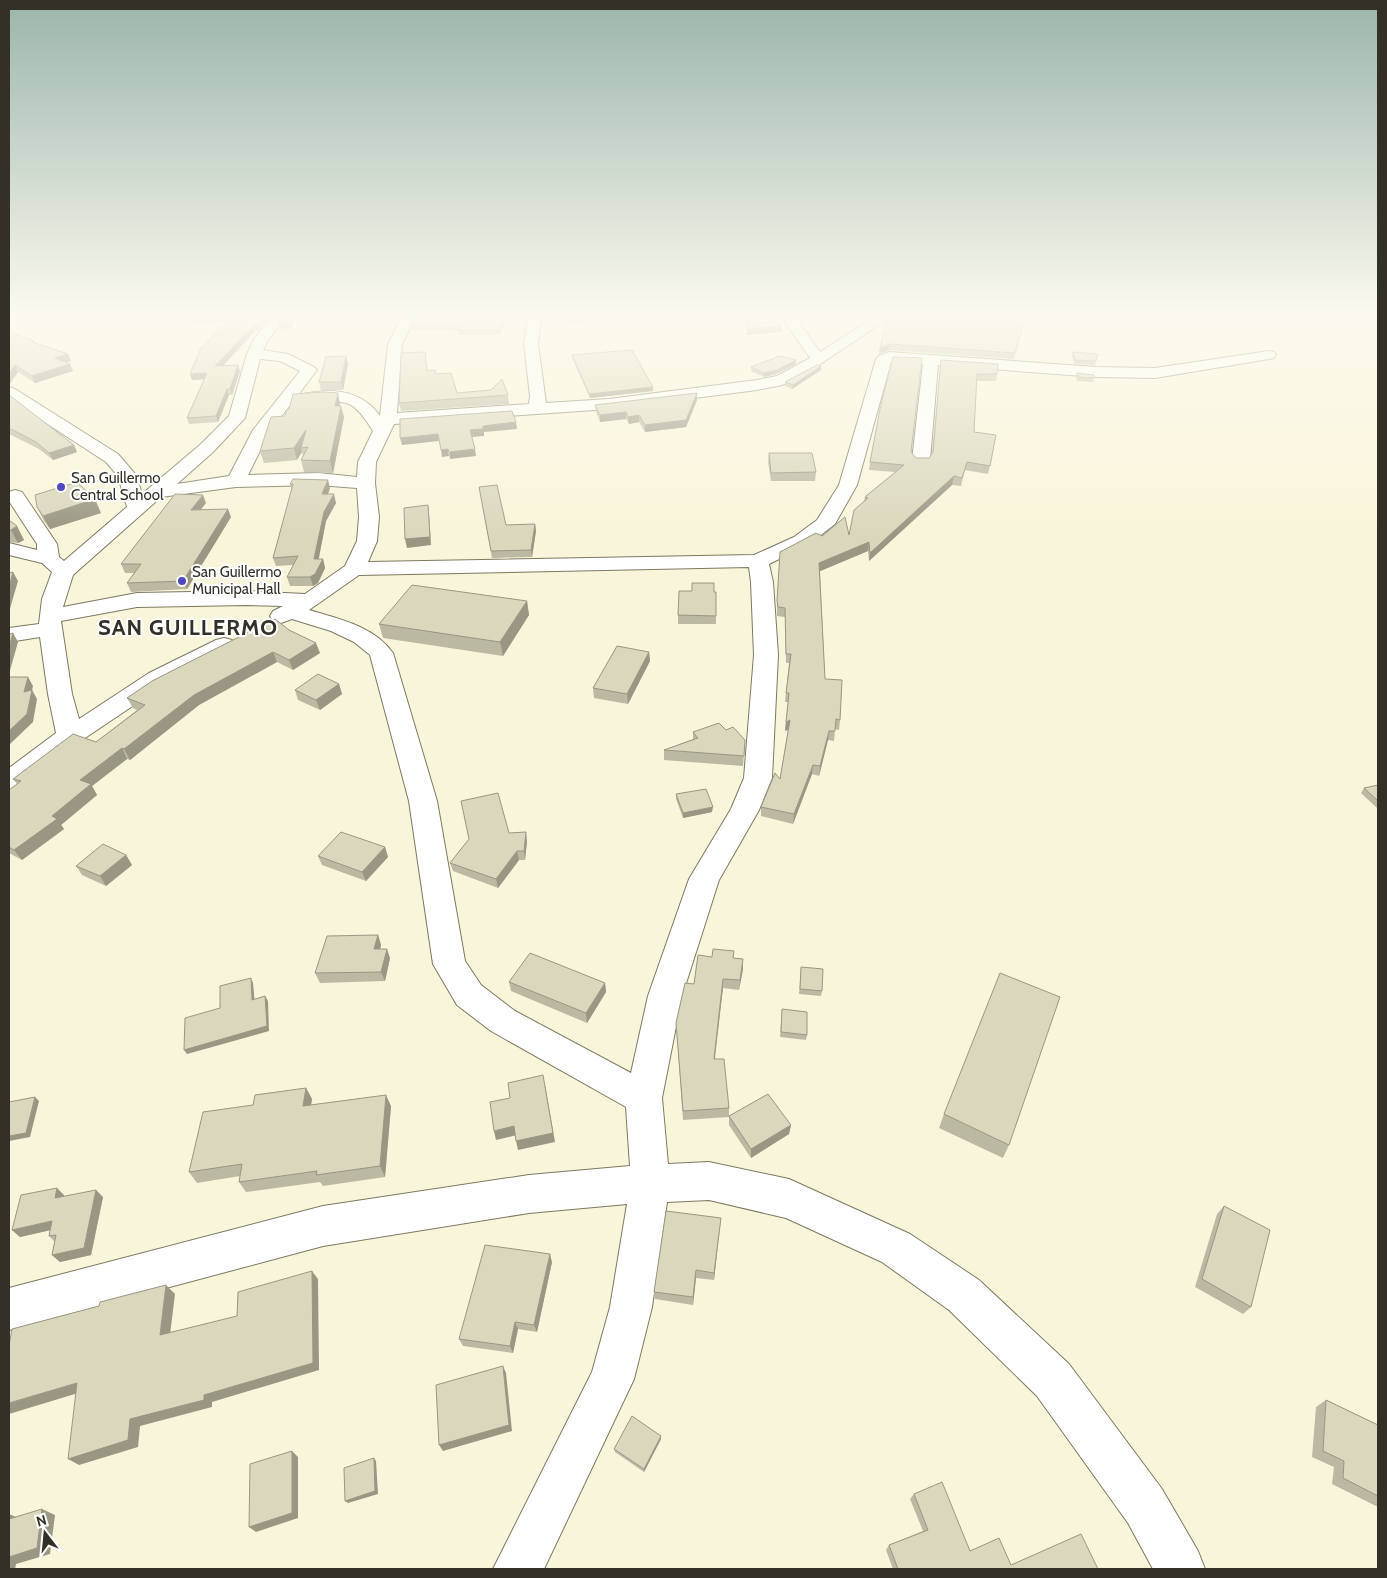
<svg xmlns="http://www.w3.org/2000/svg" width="1387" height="1578" viewBox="0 0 1387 1578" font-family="Cabin,sans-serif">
  <rect width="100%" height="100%" fill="#f9f5da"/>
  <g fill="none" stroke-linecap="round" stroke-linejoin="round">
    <g stroke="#7d7961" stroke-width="2">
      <path id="minor" d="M274 314H288L268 340 263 350 288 354 314 367 317 370 298 395C329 388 360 388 380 416L388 344 403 314H417L402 344 397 413 529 404 530 396 524 344 528 314H542L538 344 546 403 609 399 757 380 777 376 810 358 779 314H793L820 352 879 314H895L804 375 782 385 757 390 609 409 394 424 376 462 375 483 379 517 377 541 368 562 754 555 794 537 817 520 839 485 876 359 879 356 889 352 1096 367 1155 368 1269 351 1274 352 1276 355 1274 358 1269 359 1155 378 1096 377 938 365 930 460 927 464 921 465 915 464 912 460 923 364 891 362 857 485 835 524 808 545 769 564 773 582 778 655 772 778 759 810 719 880 682 996 662 1098 668 1164 709 1162 789 1179 910 1234 979 1280 1069 1364 1162 1489 1198 1551 1205 1569H1153L1128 1523 1037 1396 949 1310 882 1262 786 1218 709 1200 667 1202 652 1307 634 1379 544 1569H493L592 1372 610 1307 627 1204 529 1213 323 1246 9 1330V1288L323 1206 529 1175 630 1166 626 1107 491 1031 457 1005 433 964 409 801 370 655 354 642 331 631 292 619 281 623 273 621 270 616 273 611 283 606 246 605 137 607 61 621 72 694 79 719 149 673 216 640 224 638 232 640 236 645 232 650 167 683 79 742 19 788 9 790V768L56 733 48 694 40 637 9 642V628L39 624 42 599 52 572 42 563 9 555V543L37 550V544L9 501V492L15 490 22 492 57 544 59 557 64 561 127 507 118 476 106 462 9 399V387L15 389 118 454 136 475 142 494 201 444 229 416 247 354 254 339ZM260 359 280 361 300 371 253 430 229 476 177 484 213 452 245 418ZM294 400C305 410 335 396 351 405 361 411 367 422 373 431L358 462 357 477 318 473 248 475 270 431ZM318 485 357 488 359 517 357 541 345 566 305 594 246 591 137 593 63 607 73 575 161 497 236 487ZM749 567 751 582 754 655 744 778 731 809 689 879 648 996 631 1073 515 1011 481 985 465 961 437 801 393 653C374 626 339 619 309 610L359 575Z"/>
    </g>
    <use href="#minor" fill="#fff" fill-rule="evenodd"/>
  </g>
  <g fill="#bbb9a2">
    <path d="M185 314H272L259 330H256L223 366 240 371 232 395H229L218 422 189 424 187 418 204 379 192 380 227 322 192 323 190 317 192 315H186Z"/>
    <path d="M285 314H299L290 329H279L277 324Z"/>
    <path d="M416 314H525L524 317H507L500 335H458L457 330 411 329 410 325Z"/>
    <path d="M587 314V322L566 323 565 318Z"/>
    <path d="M890 314 1025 319 1014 359 889 350 879 354 880 348Z"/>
    <path d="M9 333 68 354 71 361 65 362 70 364 73 371 35 383 18 372 9 385Z"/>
    <path d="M1073 352 1096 361 1095 365 1074 364 1072 355Z"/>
    <path d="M572 355 653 391 590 398 572 358Z"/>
    <path d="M426 360 427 371 436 374 457 393 508 395 509 404 401 411 399 403Z"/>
    <path d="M796 360V364L776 374 764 377 751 371V367Z"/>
    <path d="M941 360 997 374 996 381H976L974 432 996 435 988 474 965 470 961 486 952 485 869 561 868 551 820 571 825 679 840 720 839 730 835 729 834 741 828 740 819 776 812 774 793 824 761 816V807L780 779 788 730 785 731 788 702H785L789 663H786L785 617 777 616V610L780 552 822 536 849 535 864 501 865 497 895 472 869 470 870 462 916 458H929L932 453Z"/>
    <path d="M348 364 343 390H321L319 382Z"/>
    <path d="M821 370 792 389 785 386V382Z"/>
    <path d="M1077 373 1094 375 1093 382 1077 381 1076 377Z"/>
    <path d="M9 395 74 445 77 452 53 460 39 449 9 434Z"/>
    <path d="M697 400 686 427 645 432 639 422 629 424 626 419 600 422 596 412 595 405Z"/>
    <path d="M340 404V406L344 417 333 473 304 472 301 460 303 456 302 452 297 460 264 463 260 451Z"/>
    <path d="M769 453 816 472 815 481H771L768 462Z"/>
    <path d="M290 484 330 488 328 494 336 503 326 521 318 559H323L325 568 318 583 313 586H290L287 577 294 565 276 566 273 558 292 490Z"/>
    <path d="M479 487 506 525 535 524 536 531 532 557 492 558Z"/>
    <path d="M206 503 201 509 231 517 187 589 131 592 127 583 135 573H125L121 564Z"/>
    <path d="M37 507 101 513 50 529 44 521Z"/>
    <path d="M9 520 24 540 18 543 9 542Z"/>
    <path d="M714 592H716V624H678V615Z"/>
    <path d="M527 601 529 615 503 656 383 638 379 624Z"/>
    <path d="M217 648 320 653 293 670 277 662 199 705 130 760 127 759 92 786 97 795 61 825 64 829 22 860 9 853V790L17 784 13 779 96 742 137 710 133 708 127 698Z"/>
    <path d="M649 652 650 661 628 704 594 698 593 688Z"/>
    <path d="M339 684 342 694 320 710 298 700 295 690Z"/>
    <path d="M726 730 745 740 743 766 664 760V750L693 739V732Z"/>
    <path d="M1378 785V809L1361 793 1364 788Z"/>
    <path d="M676 794 712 812 683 818 676 799Z"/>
    <path d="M509 833 527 841 525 860H519L498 888 453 871 450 863Z"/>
    <path d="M385 847 388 857 366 881 322 865 318 856Z"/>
    <path d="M126 855 132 865 106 886 82 875 76 866Z"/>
    <path d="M378 935 381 945 380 949 390 958 385 981 320 983 315 973Z"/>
    <path d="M733 958 743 959V969L739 990 723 988 715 1059 729 1108V1117L683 1120 676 1023 694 984Z"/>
    <path d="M801 967 822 991 821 996 799 994Z"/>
    <path d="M509 982 605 983 606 992 587 1023 511 991Z"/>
    <path d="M782 1009 807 1035 806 1040 780 1037Z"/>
    <path d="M306 1088 312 1099 311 1105 391 1106 385 1177 323 1186 320 1182 246 1192 239 1182 240 1176 197 1183 189 1172 253 1105Z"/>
    <path d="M944 1114 1009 1145 1003 1158 939 1128Z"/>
    <path d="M729 1116 791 1125 789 1134 751 1158 729 1125Z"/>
    <path d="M64 1195V1197H103L91 1255 60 1262 52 1255 55 1242 49 1236 50 1230 20 1237 12 1230Z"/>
    <path d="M1224 1206 1251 1307 1243 1314 1195 1287 1217 1214Z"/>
    <path d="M720 1226 714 1280 696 1278 693 1305 655 1299 654 1292Z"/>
    <path d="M552 1262 537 1332 518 1329 513 1353 463 1346 459 1339Z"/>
    <path d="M1326 1400 1378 1425V1507L1332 1484 1334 1467 1312 1457 1316 1407Z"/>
    <path d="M661 1436V1439L644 1472 615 1452 614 1449Z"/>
    <path d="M914 1494 970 1551 1011 1565 1098 1569H893L886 1550 889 1545 923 1531 910 1499Z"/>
  </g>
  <g fill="#999684">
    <path d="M266 314H272L259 330H256L217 372 215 366 254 325Z"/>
    <path d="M294 314H299L290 329 288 323Z"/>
    <path d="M398 314H402L397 322 396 317Z"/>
    <path d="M506 314H507V317L500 335V330Z"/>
    <path d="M782 326V332L746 335 747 329Z"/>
    <path d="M890 344 889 350 879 354 880 348Z"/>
    <path d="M68 354 71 361 58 365 55 358Z"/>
    <path d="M346 356 348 364 343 390 341 382Z"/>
    <path d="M796 360V364L776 374 764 377V373Z"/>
    <path d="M70 364 73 371 35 383 32 376Z"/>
    <path d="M15 365 18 372 9 385V373Z"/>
    <path d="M238 365 240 371 232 395 230 389Z"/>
    <path d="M821 366V370L792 389 793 385Z"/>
    <path d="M207 373 209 379 192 380 190 374Z"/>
    <path d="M653 387V391L590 398 589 394Z"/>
    <path d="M227 389 229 395 218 422 216 416Z"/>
    <path d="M338 393 340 404 338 418 335 406Z"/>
    <path d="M697 393V400L686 427 645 432V425Z"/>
    <path d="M341 406 344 417 333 473 330 461Z"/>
    <path d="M626 412V419L600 422V415Z"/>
    <path d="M639 415V422L629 424 628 417Z"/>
    <path d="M516 422 517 429 484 432V436L472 437 470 430 483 426Z"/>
    <path d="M306 430 301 448 302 452 297 460 294 448Z"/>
    <path d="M438 434 439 441 402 445 400 438Z"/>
    <path d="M74 445 77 452 53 460 49 453Z"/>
    <path d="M448 449 449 456 442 457 441 450Z"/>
    <path d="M475 449 476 456 450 459 449 452Z"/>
    <path d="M954 476 952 485 869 561 870 553Z"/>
    <path d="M328 480 330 488 325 503 322 494Z"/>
    <path d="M334 494 336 503 326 521 317 568 314 559 324 512Z"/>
    <path d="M203 495 206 503 194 518 191 510Z"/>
    <path d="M95 499 101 513 50 529 43 516Z"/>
    <path d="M428 505 429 513 431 545 407 548 405 539Z"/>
    <path d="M228 509 231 517 187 589 183 581Z"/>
    <path d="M535 524 536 531 532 557 531 550Z"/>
    <path d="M17 526 24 540 18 543 11 530Z"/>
    <path d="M869 542 868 551 818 572 819 563Z"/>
    <path d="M323 559 325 568 318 583 313 586 310 577Z"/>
    <path d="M13 572 18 581 9 612V587Z"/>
    <path d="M527 601 529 615 503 656 500 642Z"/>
    <path d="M13 633 18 642 9 674V647Z"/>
    <path d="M316 643 320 653 293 670 289 660Z"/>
    <path d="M273 652 277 662 199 705 130 760 124 749 194 695Z"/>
    <path d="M649 652 650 661 628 704 627 694Z"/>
    <path d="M28 677 33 686 30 700 24 692Z"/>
    <path d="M339 684 342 694 320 710 316 700Z"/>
    <path d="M32 690 37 699 33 722 9 745V731Z"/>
    <path d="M790 720 789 729 785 731 786 722Z"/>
    <path d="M829 731 828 740 819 776 820 766Z"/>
    <path d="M122 748 127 759 92 786 97 795 61 825 64 829 22 860 14 850 52 816 80 780Z"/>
    <path d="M813 765 812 774 793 824 794 814Z"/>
    <path d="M713 807 712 812 683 818V813Z"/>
    <path d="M526 832 527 841 525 860 524 851Z"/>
    <path d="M385 847 388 857 366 881 362 872Z"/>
    <path d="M517 851 519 860 498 888 496 879Z"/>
    <path d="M126 855 132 865 106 886 100 876Z"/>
    <path d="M378 935 381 945 378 959 374 949Z"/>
    <path d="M387 949 390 958 385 981 381 972Z"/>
    <path d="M743 959V969L739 990 740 980Z"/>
    <path d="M251 978 253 983 255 1005 252 1000Z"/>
    <path d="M723 979V988L713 1069 714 1059Z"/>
    <path d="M605 983 606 992 587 1023 586 1013Z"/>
    <path d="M265 996 268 1001 269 1031 187 1054 184 1050Z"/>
    <path d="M545 1085 555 1142 518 1150 516 1141Z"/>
    <path d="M306 1088 312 1099 309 1117 303 1106Z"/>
    <path d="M386 1095 391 1106 385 1177 380 1166Z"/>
    <path d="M35 1097 39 1101 30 1137 9 1141V1136Z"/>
    <path d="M791 1125 789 1134 751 1158V1149Z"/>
    <path d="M514 1126 517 1135 496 1140 494 1131Z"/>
    <path d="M57 1188 64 1195 62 1205 55 1198Z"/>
    <path d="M96 1190 103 1197 91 1255 60 1262 52 1255Z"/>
    <path d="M721 1218 720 1226 714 1280V1273Z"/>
    <path d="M52 1221 60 1228 20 1237 12 1230Z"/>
    <path d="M550 1254 552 1262 537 1332 534 1325Z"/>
    <path d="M696 1270V1278L693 1305V1297Z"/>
    <path d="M312 1271 318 1279 319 1370 212 1402V1407L140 1426 138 1447 79 1465 68 1459 130 1419 204 1395Z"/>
    <path d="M166 1285 175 1294 169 1343 160 1335Z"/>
    <path d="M515 1322 518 1329 513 1353 510 1346Z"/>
    <path d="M503 1366 506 1373 512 1431 443 1451 439 1445Z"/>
    <path d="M77 1383 88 1390 9 1414V1403Z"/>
    <path d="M661 1436V1439L644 1472V1469Z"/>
    <path d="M292 1451 298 1457V1518L256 1532 249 1527Z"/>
    <path d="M374 1458 376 1461 378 1494 348 1503 345 1501Z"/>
    <path d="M42 1509 55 1515 50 1554 16 1564 15 1569H9V1557Z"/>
    <path d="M9 1514 23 1520 9 1519Z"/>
  </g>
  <g fill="#dad7bc" stroke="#999684">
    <path d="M193 314H266L257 324 254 325 215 366 238 365 230 389H227L216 416 187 418 207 373 190 374 201 348 233 317H190Z"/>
    <path d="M285 314H294L288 323 277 324Z"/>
    <path d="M416 314H506L500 330H457V325H410Z"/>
    <path d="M565 314H586V317L565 318Z"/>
    <path d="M746 314H772L782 326 747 329Z"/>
    <path d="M890 314H1026L1015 353 890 344 880 348 887 316Z"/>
    <path d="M9 333 33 340 32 342 68 354 55 358 70 364 32 376 15 365 9 373Z"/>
    <path d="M632 350 653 387 589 394 572 355Z"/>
    <path d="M425 352 427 371 435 370 436 374 451 373 457 393 491 390 502 379 508 395 399 403 401 353Z"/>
    <path d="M1073 352 1098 354 1096 361 1075 360Z"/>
    <path d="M346 356 341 382H319L326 357Z"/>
    <path d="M780 356 796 360 777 370 764 373 751 367Z"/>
    <path d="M893 357 922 358 911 452 916 458H929L933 452 941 360 998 364 997 374H977L974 432 996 435 990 466 967 462 962 478 954 476 870 553 869 542 819 563 825 679 842 680 840 720 836 719 835 731H829L820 766 813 765 794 814 761 807 775 773 780 779 790 720 786 722 789 693H786L791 654H786L785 608 778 607 777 601 780 552 816 533 822 536 845 517 849 535 854 510 868 498 865 497 904 465 870 462 880 409Z"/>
    <path d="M817 365 821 366 793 385 785 382Z"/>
    <path d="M1077 373 1094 375V378L1078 377Z"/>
    <path d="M323 392 338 393 335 406H341L330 461 301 460 308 447 301 448 306 430 294 448 260 451 271 417 285 416 287 410 289 409 293 394Z"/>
    <path d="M697 393 686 420 645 425 639 415 628 417 626 412 600 415 595 405Z"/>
    <path d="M9 395 74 445 49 453 36 442 9 428Z"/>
    <path d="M512 411 516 422 483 426V429L470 430 475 449 449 452 448 449 441 450 438 434 400 438V419Z"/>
    <path d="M769 453H812L816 472 771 473Z"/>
    <path d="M293 479 328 480 322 494H334L324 512 314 559H323L315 574 310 577H287L298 556 273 558 293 484H290Z"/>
    <path d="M77 482 95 499 43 516 37 507 35 495Z"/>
    <path d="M497 485 506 525 535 524 531 550 491 551 479 487Z"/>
    <path d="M175 494 203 495 191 510 228 509 183 581 127 583 141 564H121Z"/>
    <path d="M428 505 430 537 405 539 404 508Z"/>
    <path d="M9 520 17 526 11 530H9Z"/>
    <path d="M13 572 9 587V573Z"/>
    <path d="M692 583H714V592H716V616L678 615 679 591H692Z"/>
    <path d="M412 585 527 601 500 642 379 624Z"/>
    <path d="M275 619 289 630 316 643 289 660 273 652 194 695 124 749 122 748 80 780 91 784 52 816 57 819 14 850 9 847V790L21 781 13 779 73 734 96 742 145 705 127 698 152 681 217 648Z"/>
    <path d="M13 633 9 647V634Z"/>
    <path d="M617 646 649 652 627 694 593 688Z"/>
    <path d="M318 674 339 684 316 700 295 690Z"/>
    <path d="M9 677H28L24 692 32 690 27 714 9 731Z"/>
    <path d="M719 723 726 730 733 727 745 740 744 756 664 750 698 738 693 732Z"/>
    <path d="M1378 785V801L1364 788Z"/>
    <path d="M706 789 713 807 683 813 676 794Z"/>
    <path d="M498 793 509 833 526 832 524 851H517L496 879 450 863 469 839 461 801Z"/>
    <path d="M341 832 385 847 362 872 318 856Z"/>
    <path d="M103 844 126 855 100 876 76 866Z"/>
    <path d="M378 935 374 949H387L381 972 315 973 327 936Z"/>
    <path d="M713 949 734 951 733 958 743 959 740 980 723 979 714 1059H724L729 1108 683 1111 676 1023 685 983 694 984 698 955 712 957Z"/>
    <path d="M530 953 605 983 586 1013 509 982Z"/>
    <path d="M801 967 823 969 822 991 800 989Z"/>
    <path d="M1000 973 1060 997 1009 1145 944 1114Z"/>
    <path d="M251 978 252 1000 265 996 267 1026 184 1050 185 1018 220 1008V986Z"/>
    <path d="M782 1009 807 1012V1035L781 1032Z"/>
    <path d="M543 1075 553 1133 516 1141 514 1126 494 1131 490 1102 510 1098 508 1083Z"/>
    <path d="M306 1088 303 1106 386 1095 380 1166 316 1175 317 1171 239 1182 242 1164 189 1172 203 1112 253 1105 255 1095Z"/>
    <path d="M768 1094 791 1125 751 1149 729 1116Z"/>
    <path d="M35 1097 26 1133 9 1136V1102Z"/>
    <path d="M57 1188 55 1198 96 1190 84 1248 52 1255 56 1235 49 1236 52 1221 12 1230 21 1195Z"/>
    <path d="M1224 1206 1270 1230 1251 1307 1202 1279Z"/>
    <path d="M666 1211 721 1218 714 1273 696 1270 693 1297 654 1292Z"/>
    <path d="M485 1245 550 1254 534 1325 515 1322 510 1346 459 1339Z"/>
    <path d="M312 1271 313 1363 204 1395V1400L130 1419 128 1440 68 1459 77 1383 9 1403V1346L12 1329 99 1306 100 1302 166 1285 160 1335 237 1316 238 1292Z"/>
    <path d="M503 1366 509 1425 439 1445 436 1385Z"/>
    <path d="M1326 1400 1378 1425V1496L1343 1478 1344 1461 1323 1451Z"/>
    <path d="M632 1416 661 1436 644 1469 614 1449Z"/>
    <path d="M292 1451V1513L249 1527 250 1464Z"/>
    <path d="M374 1458 375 1491 345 1501 344 1468Z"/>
    <path d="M942 1482 970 1551 999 1538 1011 1565 1081 1534 1098 1569H898L889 1545 928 1530 914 1494Z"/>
    <path d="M42 1509 37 1548 9 1557V1519Z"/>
  </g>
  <linearGradient id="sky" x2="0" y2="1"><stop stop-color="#9bb5ab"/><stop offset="0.59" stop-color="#fcfaee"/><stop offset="1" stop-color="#fcfaee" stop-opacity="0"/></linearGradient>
  <rect width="1387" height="535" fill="url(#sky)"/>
  <g fill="#5048c0" stroke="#fff" stroke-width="2">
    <circle cx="61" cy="487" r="5"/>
    <circle cx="182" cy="581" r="5"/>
  </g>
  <g text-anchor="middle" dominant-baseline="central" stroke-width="4" stroke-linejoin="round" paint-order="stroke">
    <g font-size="15" fill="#333127" stroke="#fff" text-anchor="start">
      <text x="71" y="478">San Guillermo<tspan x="71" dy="17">Central School</tspan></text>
      <text x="192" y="572">San Guillermo<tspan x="192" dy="17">Municipal Hall</tspan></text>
    </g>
    <g font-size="22" font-weight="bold" letter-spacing="1" fill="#333127" stroke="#fff">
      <text x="188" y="627">SAN GUILLERMO</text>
    </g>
  </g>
  <rect width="1387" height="1578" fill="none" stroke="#333127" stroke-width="20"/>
  <g transform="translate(45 1533) rotate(344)" stroke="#ffffff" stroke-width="4" paint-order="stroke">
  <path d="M0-4L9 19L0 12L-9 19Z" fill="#333127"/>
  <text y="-8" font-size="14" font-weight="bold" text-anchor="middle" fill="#333127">N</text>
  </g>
</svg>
